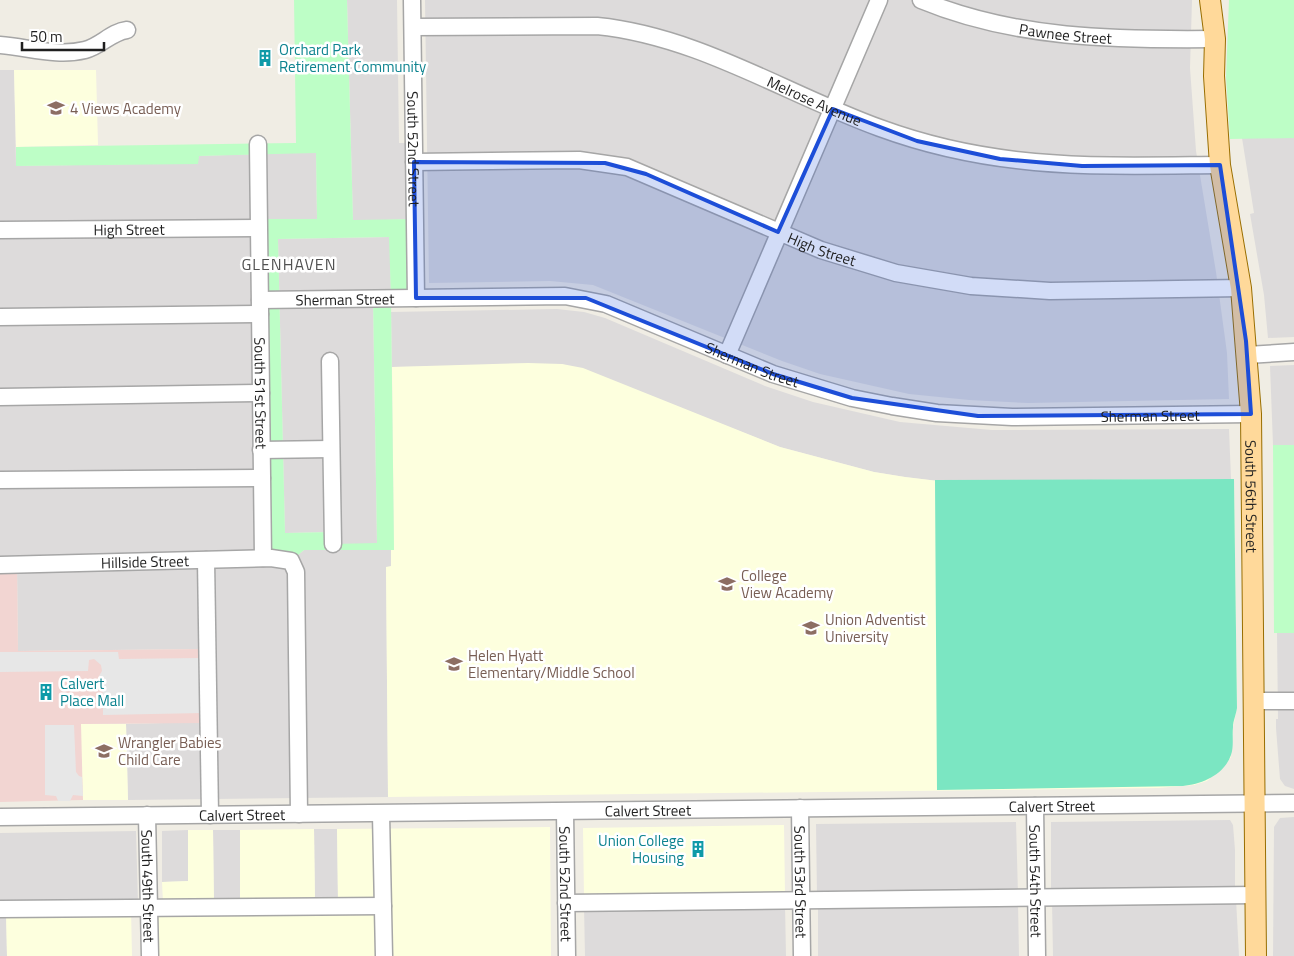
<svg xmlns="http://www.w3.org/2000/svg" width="1294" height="956" viewBox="0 0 1294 956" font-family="'Titillium Web',sans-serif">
  <rect width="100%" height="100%" fill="#f0ede4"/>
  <g fill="#dddbdb">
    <path d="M347 0H397L399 143H414L415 219 353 221Z"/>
    <path d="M425 0H1192L1190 68 1196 151 1216 272 1227 353 1229 399 1028 403 969 400 909 394 820 374 782 361 593 285 550 281 429 283Z"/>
    <path d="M0 70H14L16 166 198 163V156L316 152 317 219H259L263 558 291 561 304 550H391V567H386L388 797 128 800 126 724 203 722 202 649 18 651 17 565H0Z"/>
    <path d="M1242 138H1294V337L1268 338 1264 295 1250 214 1254 213Z"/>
    <path d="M390 237 391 298 373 299 377 544H333L332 532 285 533 278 239Z"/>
    <path d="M557 309 584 312 605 318 765 386 813 402 900 422 992 430 1229 429 1231 479 938 481 905 477 874 472 780 447 635 390 562 364 392 367 391 312Z"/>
    <path d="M1294 365V445H1273L1270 366Z"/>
    <path d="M1277 633H1294V789L1285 786 1280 779 1276 728V719H1278Z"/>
    <path d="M1294 817V956H1273L1274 827 1280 818Z"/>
    <path d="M1230 820 1233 825 1235 850V891L1051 893V822Z"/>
    <path d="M1016 822 1018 894 817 896 816 824Z"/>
    <path d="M314 829H337L338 901H315Z"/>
    <path d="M188 830 189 881 162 882V831Z"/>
    <path d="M213 830H240V902L214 903Z"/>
    <path d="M136 831 138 903 0 905V833Z"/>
    <path d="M1236 899 1239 956H1053L1052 901Z"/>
    <path d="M1018 902 1019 956H818V905Z"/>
    <path d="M785 904 786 956H585L584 907Z"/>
    <path d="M0 912H6L7 956H0Z"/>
  </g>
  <path fill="#f2d5d2" d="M17 564 18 651 202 649 203 723 82 724 83 800 0 802V565Z"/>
  <g fill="#fdffde">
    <path d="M14 70H96L98 145 16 147Z"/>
    <path d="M528 363 562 364 583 368 780 447 874 472 905 477 938 481 1234 479 1237 708 1233 727 1231 757 1225 765 1207 781 1194 785 1158 788 388 797 386 567 391 566V550H394L392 367Z"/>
    <path d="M81 724H126L128 800H83Z"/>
    <path d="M784 825 785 895 584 897 583 828Z"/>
    <path d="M550 827 551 956H158V911L338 901 337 829Z"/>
    <path d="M314 829 315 901 240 902V830Z"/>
    <path d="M188 830H213L214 903H163L162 882 188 881Z"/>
    <path d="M131 910 132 956H7L6 912Z"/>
  </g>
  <g fill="#bdfec6" fill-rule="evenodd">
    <path d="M294 0H347L353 220 415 219 416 298 391 299 394 550H304L291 561 263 558 258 219H317L316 153 199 156 198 164 16 166V147L296 143ZM389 237 391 298H373L377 543 333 544 332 532 285 533 278 239Z"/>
    <path d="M1229 0H1294V138L1230 139 1226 77Z"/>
    <path d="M1273 445H1294V633H1274Z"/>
  </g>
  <path fill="#7be6c2" d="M1234 479 1237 708C1236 715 1233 721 1233 727 1232 737 1234 746 1231 755 1224 775 1202 784 1183 786L937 790 935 480Z"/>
  <g fill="#e7e7e7">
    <path d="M0 652H118L119 659 200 658 202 713 103 715V694L99 676 102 671 101 665 94 659 89 660 88 671 0 672Z"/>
    <path d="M45 725H74L76 772 79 776 82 777 83 796 73 795 70 801H58L56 796 45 795Z"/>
  </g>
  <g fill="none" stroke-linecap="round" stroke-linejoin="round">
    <g stroke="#a6a6a6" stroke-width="19">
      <g id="minor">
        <path id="s1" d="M412 0 416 298"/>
        <path id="s2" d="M921 0C1015 39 1115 40 1215 39"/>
        <path id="s3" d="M413 27 597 26C698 36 786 94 880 128 997 171 1098 166 1220 165"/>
        <path d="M0 45C28 47 57 57 85 50 101 46 111 32 127 30"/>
        <path id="s4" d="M258 144 263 558"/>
        <path id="s5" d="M414 162 579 160 627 167 821 250 896 273 971 286 1050 291 1241 288"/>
        <path id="s6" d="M0 230 258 228"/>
        <path id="s7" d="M260 300 565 296 606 304 773 374 852 398 892 406 937 413 1012 417 1251 414"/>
        <path d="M0 317 260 314"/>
        <path d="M727 355 879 0"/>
        <path d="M1247 355 1294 352"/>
        <path d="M330 361 333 544"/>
        <path d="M0 397 261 393"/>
        <path d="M261 450 331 449"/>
        <path d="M0 480 262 478"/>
        <path d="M206 560 210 815"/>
        <path id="s8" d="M0 565 271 558 291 561 296 572 299 814"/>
        <path d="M1253 701H1294"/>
        <path id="s9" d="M1035 806 1037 956"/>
        <path id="s10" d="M800 808 802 956"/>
        <path id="s11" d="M565 812 567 956"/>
        <path d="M381 814 384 956"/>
        <path id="s12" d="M147 815 150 956"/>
        <path id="s13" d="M0 817 1294 803"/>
        <path d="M566 903 1255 895"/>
        <path d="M0 909 383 906"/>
      </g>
    </g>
    <g stroke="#996e00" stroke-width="22">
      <g id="major">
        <path id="s14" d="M1210 0 1215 39 1214 76 1220 165 1241 288 1251 414 1256 956"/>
      </g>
    </g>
    <use href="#minor" stroke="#fff" stroke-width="16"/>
    <use href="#major" stroke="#ffd99a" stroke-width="20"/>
  </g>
  <path fill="#1d4ed8" fill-opacity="0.2" stroke="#1d4ed8" stroke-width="4" stroke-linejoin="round" d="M833 109 917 141 1000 159 1082 166 1220 165 1246 341 1251 414 978 416 852 398 773 374 586 298H416L414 162 605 163 646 174 778 232Z"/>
  <defs>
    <g id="building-bare" transform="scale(1.35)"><path d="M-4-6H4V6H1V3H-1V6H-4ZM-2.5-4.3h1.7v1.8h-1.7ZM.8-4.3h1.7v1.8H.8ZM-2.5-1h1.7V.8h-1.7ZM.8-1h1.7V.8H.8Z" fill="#0f9aa8" stroke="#fff" stroke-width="2.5" paint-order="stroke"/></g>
    <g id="school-bare" transform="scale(1.35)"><path d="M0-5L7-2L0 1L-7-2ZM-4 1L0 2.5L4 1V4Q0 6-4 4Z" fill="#8d6e63" stroke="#fff" stroke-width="2.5" paint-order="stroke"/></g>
    <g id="university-bare" transform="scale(1.35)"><path d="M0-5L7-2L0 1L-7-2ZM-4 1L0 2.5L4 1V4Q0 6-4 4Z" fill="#8d6e63" stroke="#fff" stroke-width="2.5" paint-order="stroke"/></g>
  </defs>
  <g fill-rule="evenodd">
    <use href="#building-bare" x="265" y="58"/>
    <use href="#school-bare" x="56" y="108"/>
    <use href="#school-bare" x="727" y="584"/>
    <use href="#university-bare" x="811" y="628"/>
    <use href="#school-bare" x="454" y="664"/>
    <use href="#building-bare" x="46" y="692"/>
    <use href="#school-bare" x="104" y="751"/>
    <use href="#building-bare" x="698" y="849"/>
  </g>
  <g text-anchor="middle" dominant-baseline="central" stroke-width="5" stroke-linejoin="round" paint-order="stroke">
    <g font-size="15" fill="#1f1f1f" stroke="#fff">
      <text stroke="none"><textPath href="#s2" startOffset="149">Pawnee Street</textPath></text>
      <text stroke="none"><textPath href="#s3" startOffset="415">Melrose Avenue</textPath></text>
      <text stroke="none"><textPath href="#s1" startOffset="149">South 52nd Street</textPath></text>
      <text stroke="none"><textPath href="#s6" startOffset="129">High Street</textPath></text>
      <text stroke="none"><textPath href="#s5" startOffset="425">High Street</textPath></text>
      <text stroke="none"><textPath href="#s7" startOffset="85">Sherman Street</textPath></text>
      <text stroke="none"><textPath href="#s7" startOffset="505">Sherman Street</textPath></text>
      <text stroke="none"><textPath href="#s4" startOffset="249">South 51st Street</textPath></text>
      <text stroke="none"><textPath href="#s7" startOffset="910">Sherman Street</textPath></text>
      <text stroke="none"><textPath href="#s14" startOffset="499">South 56th Street</textPath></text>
      <text stroke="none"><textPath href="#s8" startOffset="145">Hillside Street</textPath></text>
      <text stroke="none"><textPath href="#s13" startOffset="1052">Calvert Street</textPath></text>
      <text stroke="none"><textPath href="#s13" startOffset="648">Calvert Street</textPath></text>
      <text stroke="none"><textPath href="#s13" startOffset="242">Calvert Street</textPath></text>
      <text stroke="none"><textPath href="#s9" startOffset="75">South 54th Street</textPath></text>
      <text stroke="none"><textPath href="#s10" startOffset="74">South 53rd Street</textPath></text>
      <text stroke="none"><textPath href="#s11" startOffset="72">South 52nd Street</textPath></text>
      <text stroke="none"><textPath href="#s12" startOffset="71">South 49th Street</textPath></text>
    </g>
    <g font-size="15" fill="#0d838f" stroke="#fff" text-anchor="start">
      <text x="279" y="49">Orchard Park<tspan x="279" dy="17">Retirement Community</tspan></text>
      <text x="60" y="683">Calvert<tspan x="60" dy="17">Place Mall</tspan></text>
      <text x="684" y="840" text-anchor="end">Union College<tspan x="684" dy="17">Housing</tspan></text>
    </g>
    <g font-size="15" fill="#785e54" stroke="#fff" text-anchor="start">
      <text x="70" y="108">4 Views Academy</text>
      <text x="741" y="575">College<tspan x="741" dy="17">View Academy</tspan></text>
      <text x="825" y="619">Union Adventist<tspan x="825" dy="17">University</tspan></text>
      <text x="468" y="655">Helen Hyatt<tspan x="468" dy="17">Elementary/Middle School</tspan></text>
      <text x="118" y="742">Wrangler Babies<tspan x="118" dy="17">Child Care</tspan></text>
    </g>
    <g font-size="16" letter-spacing="1" fill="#525252" stroke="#fff">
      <text x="289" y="264">GLENHAVEN</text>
    </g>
  </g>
  <path d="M22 42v8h82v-8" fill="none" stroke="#1f1f1f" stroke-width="2.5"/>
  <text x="30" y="42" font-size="15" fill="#1f1f1f" stroke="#ffffff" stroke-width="4" paint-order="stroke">50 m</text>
</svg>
